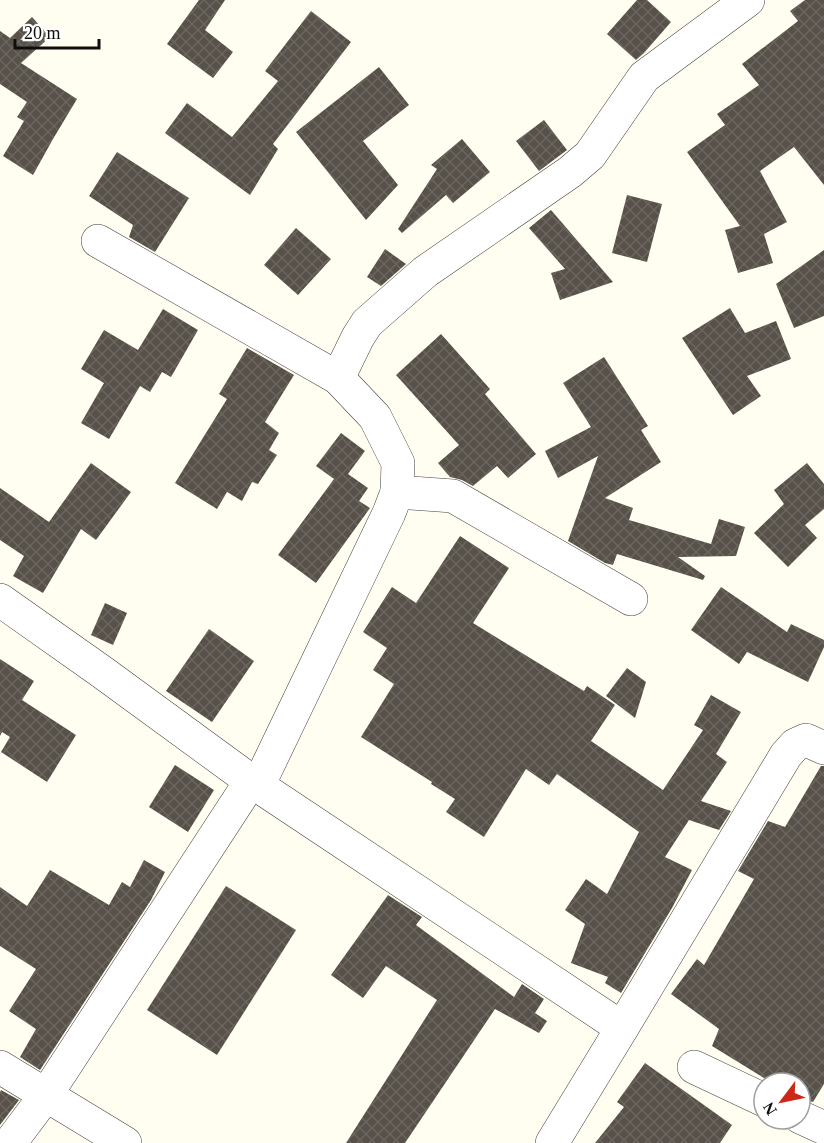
<svg xmlns="http://www.w3.org/2000/svg" width="824" height="1143" viewBox="0 0 824 1143" font-family="Georgia,serif">
  <defs>
    <pattern id="building-cross-hatch" width="8" height="8" patternUnits="userSpaceOnUse" patternTransform="scale(1.5)"><rect width="8" height="8" fill="#58514a"/><path d="M0 0l8 8M0 8l8-8" fill="none" stroke="#6b6560"/></pattern>
  </defs>
  <rect width="100%" height="100%" fill="#fffef0"/>
  <g fill="url(#building-cross-hatch)">
    <path d="M199 0H225L205 30 233 52 213 78 167 44Z"/>
    <path d="M637 0H647L671 22 644 53 636 60 607 34Z"/>
    <path d="M805 0H824V185L794 147 760 171 787 222 764 234 773 263 738 273 725 230 740 226 687 152 725 125 717 114 759 85 742 64 798 21 790 11Z"/>
    <path d="M311 11 351 42 273 144 278 149 250 195 165 133 187 103 232 137 278 81 265 71Z"/>
    <path d="M32 17 50 37 21 63 77 99 53 139 33 175 3 156 24 121 17 117 27 102 0 84V31L10 38Z"/>
    <path d="M379 67 409 105 363 141 398 185 366 220 296 132Z"/>
    <path d="M544 120 567 150 539 171 516 141Z"/>
    <path d="M462 139 490 172 453 203 446 195 402 233 398 229 437 169 431 165Z"/>
    <path d="M117 152 189 198 155 252 129 237 133 225 89 196Z"/>
    <path d="M627 195 662 204 647 262 612 253Z"/>
    <path d="M551 210 613 282 560 300 551 273 565 269 529 228Z"/>
    <path d="M296 228 331 259 298 295 264 265Z"/>
    <path d="M385 249 406 264 381 286 367 277Z"/>
    <path d="M824 250V316L794 328 776 284Z"/>
    <path d="M730 308 745 333 776 321 791 359 747 376 761 396 733 415 682 338Z"/>
    <path d="M163 309 198 330 171 377 162 372 150 392 140 386 109 439 81 423 104 383 81 369 104 330 138 350Z"/>
    <path d="M441 334 490 389 485 394 536 454 508 478 497 466 473 486 462 480 450 477 438 463 459 445 396 375Z"/>
    <path d="M247 348 294 375 265 422 279 433 269 450 277 455 258 484 252 482 242 501 227 492 217 509 175 483 227 399 219 394Z"/>
    <path d="M604 357 648 426 641 430 661 462 605 498 633 508 629 520 711 544 719 519 745 527 736 556 678 557 705 576 703 580 617 554 613 565 605 563 568 541 598 456 558 478 545 451 591 427 563 383Z"/>
    <path d="M341 433 365 451 348 474 368 488 359 501 370 508 316 583 278 555 334 479 316 466Z"/>
    <path d="M91 463 131 492 96 540 81 529 43 593 13 576 24 556 0 540V488L49 522Z"/>
    <path d="M807 463 824 484V509L805 525 817 538 788 567 754 533 784 504 774 490Z"/>
    <path d="M460 536 509 568 473 623 584 691 587 686 615 705 591 741 663 790 703 730 694 725 711 695 741 712 716 754 727 762 701 801 731 811 719 830 689 820 665 857 692 870 672 908 621 993 605 983 608 977 571 963 585 924 565 910 586 879 607 894 639 832 557 774 549 785 526 769 484 837 446 812 455 799 431 784 432 782 361 737 394 684 373 670 387 648 363 632 392 587 416 603Z"/>
    <path d="M721 587 787 632 791 624 824 640V647L808 682 747 652 739 664 691 630Z"/>
    <path d="M105 603 127 613 113 645 91 635Z"/>
    <path d="M209 629 254 661 212 722 166 691Z"/>
    <path d="M0 659 34 681 22 700 76 735 47 782 1 752 10 737 2 732 0 736Z"/>
    <path d="M627 668 646 682 635 718 606 696Z"/>
    <path d="M175 765 214 790 188 832 149 807Z"/>
    <path d="M821 766H824V1084L813 1102 800 1099V1083H772L712 1046 719 1029 671 994 697 959 704 965 754 879 738 871 768 821 785 827Z"/>
    <path d="M144 860 165 872 151 900 40 1070 20 1057 36 1029 9 1011 36 969 0 946V887L27 906 50 870 109 905 122 882 130 887Z"/>
    <path d="M226 886 296 930 217 1055 147 1010Z"/>
    <path d="M388 895 422 917 416 925 514 997 522 984 544 999 535 1013 547 1021 539 1033 495 1009 405 1143H346L437 1000 386 966 363 998 331 975Z"/>
    <path d="M645 1063 732 1125 720 1143H595L624 1107 617 1102Z"/>
    <path d="M1 1090 19 1100 0 1125V1092Z"/>
  </g>
  <g fill="none" stroke-linecap="round" stroke-linejoin="round">
    <g stroke="#414141" stroke-width="34">
      <g id="minor">
        <path d="M98 241 338 378 375 417 398 463 397 492 389 513 258 786"/>
        <path d="M338 378 358 337 367 323 425 272 570 172 590 155 644 77 748 0"/>
        <path d="M397 492 453 496 631 599"/>
        <path d="M0 600 102 672 251 781 622 1028 552 1143"/>
        <path d="M622 1028 786 755 795 745 806 740 824 748"/>
        <path d="M0 1067 125 1143"/>
        <path d="M694 1067 764 1100"/>
        <path d="M800 1117 824 1128"/>
        <path d="M10 1143 46 1095 251 781"/>
      </g>
    </g>
    <use href="#minor" stroke="#fff" stroke-width="33"/>
  </g>
  <g transform="translate(782 1101) rotate(238)"><circle r="28" fill="#ffffff" stroke="#9f9f9f" stroke-width="1.5"/>
  <path d="M0-4.5L10 22L0 15L-10 22Z" fill="#cd2718"/>
  <text y="-9" font-size="16" font-weight="bold" text-anchor="middle" fill="#0e0e0e">N</text>
  </g>
  <path d="M15 39v9h84v-9" fill="none" stroke="#0e0e0e" stroke-width="3"/>
  <text x="24" y="39" font-size="18" fill="#0e0e0e" stroke="#ffffff" stroke-width="4.5" paint-order="stroke">20 m</text>
</svg>
